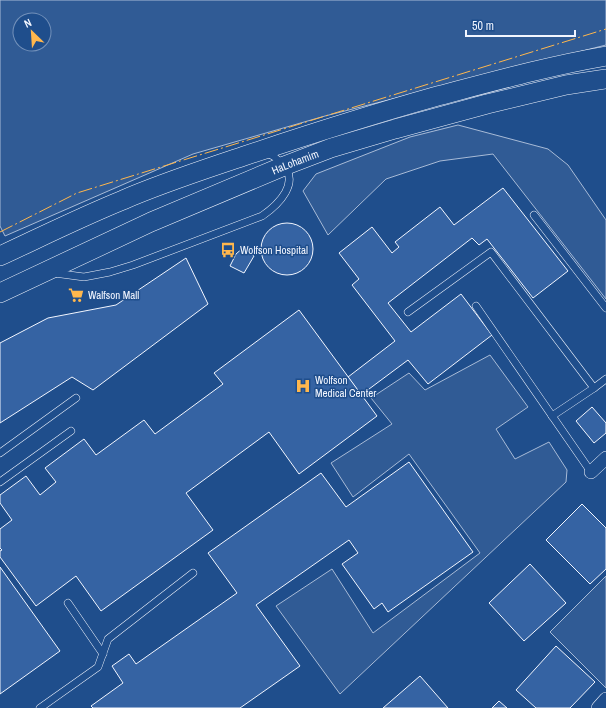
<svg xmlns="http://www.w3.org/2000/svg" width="606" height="708" viewBox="0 0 606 708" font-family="'Archivo Narrow',sans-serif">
  <rect width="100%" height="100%" fill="#1f4e8c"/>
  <g fill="#305b95" stroke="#a8bbd7" fill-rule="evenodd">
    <path d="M0 0H606V45L325 116 193 154 5 236 0 226ZM20 20H44V44H20Z"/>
    <path d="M458 125 548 149 568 165 606 220V299L493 154 440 161 386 179 328 235 303 191 316 174 410 137Z"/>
    <path d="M490 355 528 407 496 429 515 459 549 442 567 470 566 482 340 694 276 606 332 569 373 633 480 553 409 454 353 497 331 463 392 424 371 398 409 373 425 390Z"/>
    <path d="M606 576V688L550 632Z"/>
  </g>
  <g fill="#3563a3" stroke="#f2f6ff">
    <path d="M503 188 568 271 533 298 487 239 479 245 472 238 388 303 411 332 461 294 492 335 428 384 408 360 361 395 348 377 395 341 352 285 359 279 339 253 372 227 392 253 399 247 395 242 440 207 454 225Z"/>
    <circle cx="287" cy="249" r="26"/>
    <path d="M244 247 254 256 244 273 230 266 236 254Z"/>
    <path d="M186 258 208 304 93 390 72 377 0 423V343L48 318 116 305Z"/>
    <path d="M299 310 377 416 299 474 269 432 186 493 213 530 101 611 76 576 36 606 0 557V551L2 550 0 548V529L12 520 0 503V495L26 476 40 495 56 482 45 468 84 439 96 455 144 420 155 434 223 384 214 373Z"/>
    <path d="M592 407 606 423V433L594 443 576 421Z"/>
    <path d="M409 462 473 552 388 612 382 603 374 609 342 564 358 553 349 540 256 605 300 666 240 708H93L91 706 123 683 112 666 129 654 136 664 237 593 208 553 321 473 346 507Z"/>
    <path d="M582 504 606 528V569L590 584 546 540Z"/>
    <path d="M530 564 566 603 524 641 489 603Z"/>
    <path d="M0 567 60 651 0 694Z"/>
    <path d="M556 646 595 682 570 708H536L516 690Z"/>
    <path d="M420 676 448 708H383Z"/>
    <path d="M499 701 507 708H492Z"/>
  </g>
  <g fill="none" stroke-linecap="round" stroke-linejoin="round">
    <g stroke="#f2f6ff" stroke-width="8">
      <g id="service">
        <path d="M534 215 606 308"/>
        <path d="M54 273 84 277 110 272 133 265 262 216C278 205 302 182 281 163 276 158 272 154 265 153"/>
        <path d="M476 306 591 472"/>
        <path d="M408 312 491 252 594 388"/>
        <path d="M552 416 594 388 606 379"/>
        <path d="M0 453 76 398"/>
        <path d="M0 482 71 431"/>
        <path d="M68 603 103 654"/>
        <path d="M40 708 98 667 108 639 193 573"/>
      </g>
    </g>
    <g stroke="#f2f6ff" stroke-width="14">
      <g id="minor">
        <path d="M591 472 606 458"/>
        <path d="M598 708 606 699"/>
      </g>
    </g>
    <g stroke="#f2f6ff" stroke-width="20">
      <g id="secondary">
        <path d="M0 256C41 237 81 217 123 200 162 183 203 170 244 156 307 135 370 115 434 97 491 82 548 66 606 56"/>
        <path id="s1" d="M0 293 151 222 284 166 331 148 395 129 487 104 566 85 606 79"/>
      </g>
    </g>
    <use href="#service" stroke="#1f4e8c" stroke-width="7"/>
    <use href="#minor" stroke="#1f4e8c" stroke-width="13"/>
    <use href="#secondary" stroke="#1f4e8c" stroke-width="19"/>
    <path stroke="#ffb74d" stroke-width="1" stroke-dasharray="14 3 2 3" stroke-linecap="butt" d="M0 232 77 193 606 29"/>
  </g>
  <defs>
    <g id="bus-bare" transform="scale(1.2)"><path d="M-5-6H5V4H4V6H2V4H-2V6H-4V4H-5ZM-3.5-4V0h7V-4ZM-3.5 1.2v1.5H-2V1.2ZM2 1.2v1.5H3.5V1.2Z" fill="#ffb74d" stroke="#1f4e8c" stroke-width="2.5" paint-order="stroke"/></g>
    <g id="supermarket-bare" transform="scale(1.2)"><path d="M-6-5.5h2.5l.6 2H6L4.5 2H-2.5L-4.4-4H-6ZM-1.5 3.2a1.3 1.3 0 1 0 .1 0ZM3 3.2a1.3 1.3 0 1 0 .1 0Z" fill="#ffb74d" stroke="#1f4e8c" stroke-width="2.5" paint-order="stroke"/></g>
    <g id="hospital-bare" transform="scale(1.2)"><path d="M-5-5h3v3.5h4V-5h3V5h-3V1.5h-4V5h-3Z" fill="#ffb74d" stroke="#1f4e8c" stroke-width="2.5" paint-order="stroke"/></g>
  </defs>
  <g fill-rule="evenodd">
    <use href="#bus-bare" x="228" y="250"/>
    <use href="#supermarket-bare" x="76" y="295"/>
    <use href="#hospital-bare" x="303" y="386"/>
  </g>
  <g text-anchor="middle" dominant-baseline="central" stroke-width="3" stroke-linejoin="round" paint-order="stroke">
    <g font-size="11" fill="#f2f6ff" stroke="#1f4e8c">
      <text stroke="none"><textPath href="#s1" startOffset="323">HaLohamim</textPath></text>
    </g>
    <g font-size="11" fill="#f2f6ff" stroke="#1f4e8c" text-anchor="start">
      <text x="240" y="250">Wolfson Hospital</text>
      <text x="88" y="295">Walfson Mall</text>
      <text x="315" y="380">Wolfson<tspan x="315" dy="13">Medical Center</tspan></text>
    </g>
  </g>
  <g transform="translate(32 32) rotate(335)"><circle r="19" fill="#1f4e8c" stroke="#7391ba"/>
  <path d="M0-3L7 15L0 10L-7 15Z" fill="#ffb74d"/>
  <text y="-6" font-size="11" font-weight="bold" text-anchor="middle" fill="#f2f6ff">N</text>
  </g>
  <path d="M466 30v6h109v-6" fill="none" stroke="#f2f6ff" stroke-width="2"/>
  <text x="472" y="30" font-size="12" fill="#f2f6ff" stroke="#1f4e8c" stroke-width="3" paint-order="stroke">50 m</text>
</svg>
